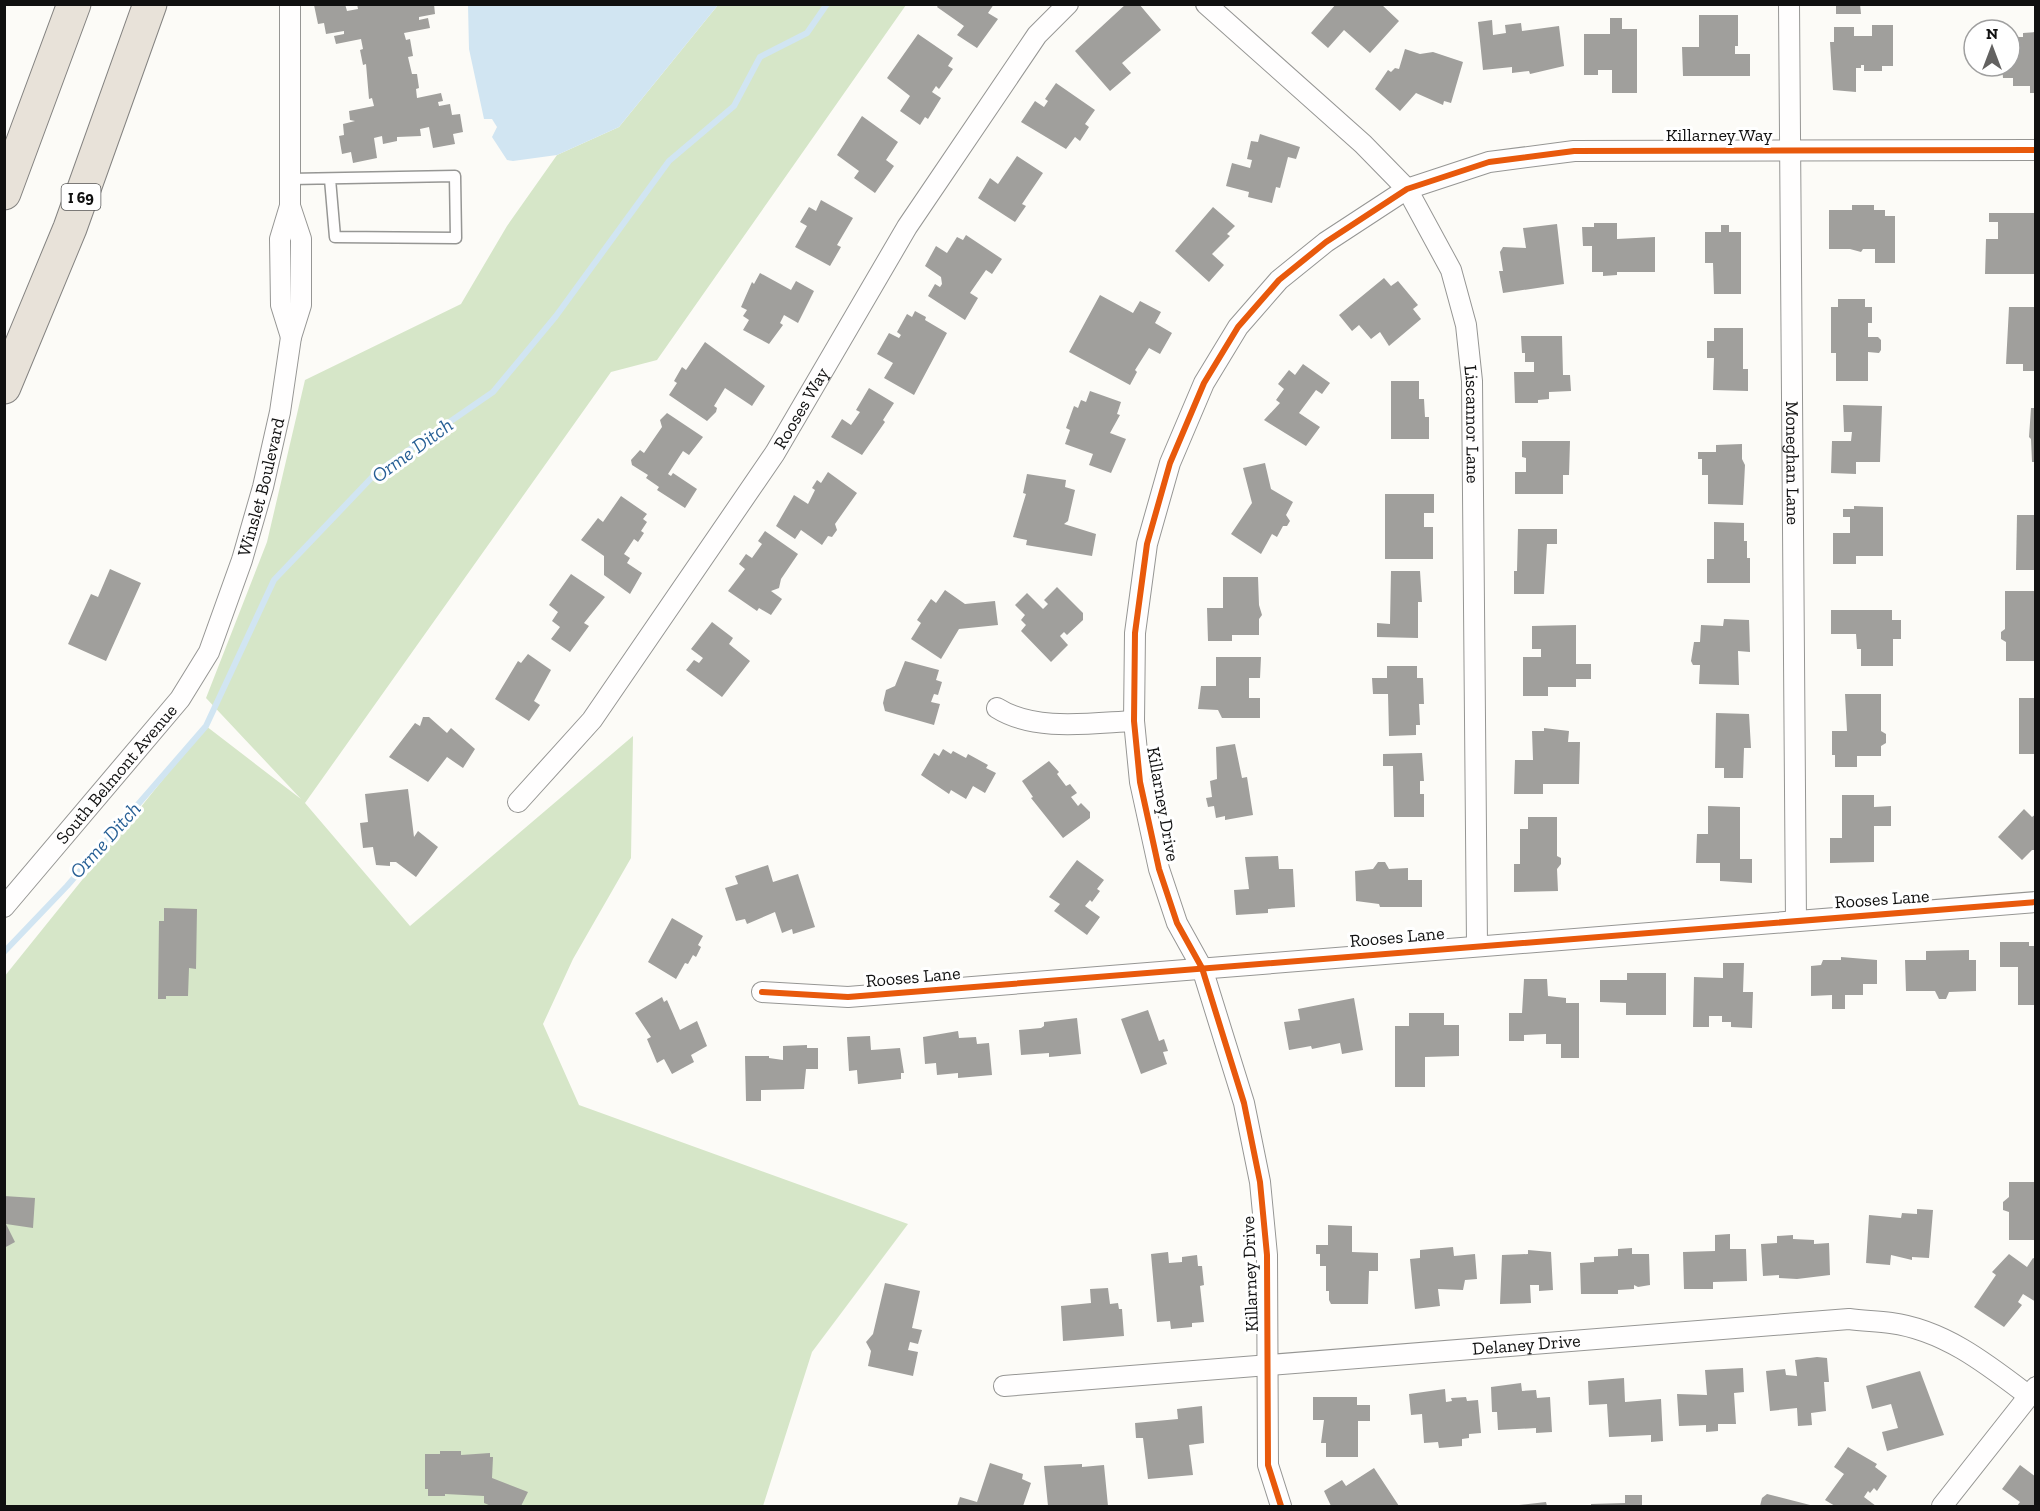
<svg xmlns="http://www.w3.org/2000/svg" width="2040" height="1511" viewBox="0 0 2040 1511" font-family="'Zilla Slab',serif">
  <rect width="100%" height="100%" fill="#fcfbf7"/>
  <path fill="#d6e6c8" d="M718 5H906L657 360 611 372 305 803 410 926 633 736 631 858 573 959 543 1024 579 1105 908 1224 812 1352 763 1506H5L4 977 206 726 301 799 206 698 267 542 305 380 461 304 507 226 557 155 619 127Z"/>
  <path fill="#d1e5f2" d="M468 5V4L718 5 619 127 557 155 513 161 507 160 492 137 497 127 492 119H484L469 49Z"/>
  <g fill="none" stroke-linecap="round" stroke-linejoin="round">
    <path stroke="#d1e5f2" stroke-width="6" d="M4 952 67 886 206 726 274 580 377 472 493 392 556 316 669 161 734 106 760 57 807 33 827 4"/>
  </g>
  <g fill="#a09f9c">
    <path d="M345 4 347 11 358 9 357 4H434L435 14 419 17V20L428 18 430 28 404 33 406 40 410 39 413 56 408 57 412 74H417L419 88 416 89 417 98 441 93 443 101 438 102 439 106 450 104 452 115 460 114 463 132 453 134 455 144 433 148 429 127 420 129 421 136 397 137V141L383 144 382 136 374 138 377 158 353 163 351 152 342 154 339 136 344 135 343 124 355 121 350 120 349 111 374 106 372 98 369 99 366 64 363 65 360 50 363 49 361 39 336 44 334 36 344 34V31L326 34 324 23 318 24 314 5Z"/>
    <path d="M939 4H994L988 13 998 19 977 48 957 35 964 26 937 7Z"/>
    <path d="M1126 4H1139L1161 30 1122 63 1131 73 1110 91 1075 51Z"/>
    <path d="M1336 4H1381L1399 21 1370 53 1344 30 1328 48 1311 33Z"/>
    <path d="M1836 4H1860L1861 14H1836Z"/>
    <path d="M1699 15H1738V46H1735V54H1750V76H1683L1682 47H1699Z"/>
    <path d="M1610 18H1622V29H1637V93H1612V70H1598V75H1584V34H1610Z"/>
    <path d="M1492 20 1493 35 1506 33 1505 25 1521 23 1522 31 1559 26 1564 66 1530 74 1529 71 1512 73V67L1483 70 1478 22Z"/>
    <path d="M1872 25H1893V66H1882V71H1864V65H1861V68H1856V92L1833 90 1830 42H1834V27H1854V36H1872Z"/>
    <path d="M2036 32V93H2030V86H2013V78H2003L2002 66 2013 64V37H2023V33Z"/>
    <path d="M918 34 953 58 948 66 953 69 939 89 936 86 932 92 941 98 928 119 925 117 920 125 900 111 910 96 887 78Z"/>
    <path d="M1405 49 1420 54 1433 52 1463 62 1451 103 1444 101 1443 105 1416 93 1400 111 1375 89 1388 70 1391 72 1395 68 1399 69Z"/>
    <path d="M1056 83 1095 110 1085 124 1089 127 1080 141 1075 137 1066 149 1021 122 1035 101 1044 107 1048 101 1045 99Z"/>
    <path d="M862 116 898 142 886 160 894 166 875 193 854 178 859 171 837 155Z"/>
    <path d="M1260 134 1300 147 1296 159 1288 157 1280 188 1276 187 1272 203 1248 197 1249 192 1226 186 1232 163 1250 168 1252 160 1247 159 1251 141 1258 142Z"/>
    <path d="M1017 156 1043 173 1022 204 1026 206 1015 222 978 198 990 178 998 184Z"/>
    <path d="M821 200 853 218 837 245 841 247 830 266 795 247 807 226 800 222 809 207 816 211Z"/>
    <path d="M1852 205H1874V210H1885V216H1895V263H1875V249H1863L1861 252 1850 249H1829V210H1852Z"/>
    <path d="M1213 207 1235 226 1227 234 1230 236 1212 254 1224 265 1209 282 1175 251Z"/>
    <path d="M1989 213H2036V274H1985L1986 239H1998V222H1989Z"/>
    <path d="M1594 223H1617V239L1655 237V272H1617V275L1603 276V272H1592V246H1583L1582 227H1594Z"/>
    <path d="M1557 224 1564 284 1503 293 1499 271H1503L1500 252 1503 247 1526 248 1523 228Z"/>
    <path d="M1721 225H1729V232H1741V294H1714L1713 263H1705V232H1721Z"/>
    <path d="M966 235 1002 259 992 274 986 270 970 293 978 298 965 320 928 296 935 284 940 287 942 284 941 277 925 266 936 246 947 253 957 237 963 240Z"/>
    <path d="M760 273 791 290 796 281 814 291 798 323 784 315 780 323 783 325 769 344 743 330 749 320 743 316 747 310 741 307 752 282 754 284Z"/>
    <path d="M1384 278 1391 286 1398 281 1418 305 1413 309 1421 319 1389 346 1380 332 1371 339 1359 325 1352 331 1339 315Z"/>
    <path d="M1100 295 1133 313 1140 301 1161 312 1155 323 1172 333 1160 354 1149 348 1135 370 1137 372 1130 385 1069 352Z"/>
    <path d="M1838 299H1865V307H1872V323H1868V337H1878L1881 340V350L1879 353 1868 352V381H1836V353H1831V307H1838Z"/>
    <path d="M2009 307H2036V371H2023V364H2006Z"/>
    <path d="M915 311 926 317 925 320 947 333 914 395 884 378 893 363 877 354 889 333 899 338 901 335 897 332 907 314 912 317Z"/>
    <path d="M1714 328H1743V369H1748V391L1713 390 1714 358H1707V341H1714Z"/>
    <path d="M1521 336H1562L1563 375H1570L1571 391 1549 392V399L1538 400V403H1515L1514 372H1534V362H1525V353H1522Z"/>
    <path d="M705 342 765 386 752 406 725 388 714 406 717 408 716 412 707 421 669 395 677 383 674 381 682 367 686 370Z"/>
    <path d="M1303 364 1330 383 1322 394 1316 390 1299 413 1320 427 1306 446 1264 420 1280 403 1276 400 1284 389 1278 384 1289 370 1295 375Z"/>
    <path d="M1391 381H1419V399H1424L1425 417H1429V439H1391Z"/>
    <path d="M869 388 894 403 883 420 885 422 862 455 831 437 842 419 851 425 860 412 856 410Z"/>
    <path d="M1090 391 1121 402 1117 414 1120 415 1110 433 1126 439 1111 473 1089 465 1093 454 1065 444 1070 430 1066 428 1074 406 1078 408 1081 400 1086 402Z"/>
    <path d="M1843 405 1882 406 1880 462H1856V474L1831 473 1832 441H1851L1852 432H1844Z"/>
    <path d="M2031 408H2036V462H2032L2031 439 2029 437Z"/>
    <path d="M667 413 703 437 689 455 683 451 668 474 671 476 673 473 697 489 685 508 657 490 659 487 646 478 648 475 632 465 631 460 640 450 644 453 662 427 660 420Z"/>
    <path d="M1522 441H1570L1569 475H1563V494H1515V472H1526V458L1522 457Z"/>
    <path d="M1742 444V459L1745 465 1743 505 1708 504V475H1702V459H1698V452H1716V445Z"/>
    <path d="M1265 463 1271 489 1293 502 1286 515 1290 521 1287 526H1283L1277 537 1272 534 1261 554 1231 534 1252 503 1243 468Z"/>
    <path d="M828 472 857 493 835 524 837 530 832 537 828 536 822 545 801 530 795 539 776 526 794 495 808 504 815 490 812 488 817 480 821 483Z"/>
    <path d="M1027 474 1066 480 1065 487 1075 490 1068 521 1064 524 1096 534 1092 556 1026 545 1027 540 1013 537 1026 494 1023 493Z"/>
    <path d="M1385 494H1434V513H1424V527H1433V559H1385Z"/>
    <path d="M621 496 647 514 643 519 647 522 641 531 644 533 638 542 634 539 624 554 630 558 627 563 642 573 630 594 604 575V556L581 540 598 518 603 522Z"/>
    <path d="M1854 506 1883 507V556H1856V564H1833V533H1850V517H1843V509H1854Z"/>
    <path d="M2017 515H2036V570H2016Z"/>
    <path d="M1714 522 1744 523V541H1747V558H1750V583H1707V559H1714Z"/>
    <path d="M1518 529H1557V544H1547L1544 594H1514V571H1517Z"/>
    <path d="M765 531 798 554 781 579 779 588 771 591 782 599 771 615 759 608 757 611 728 591 745 569 739 564 746 554 752 558 762 544 758 541Z"/>
    <path d="M110 569 141 583 106 661 68 644 91 594 98 597Z"/>
    <path d="M1391 571H1420L1422 602H1418V638L1377 637V623L1390 624Z"/>
    <path d="M571 574 605 597 584 623 589 626 570 652 551 639 560 627 552 621 558 612 549 605Z"/>
    <path d="M1223 577H1258L1259 605 1262 615 1259 619V635H1232V641H1208L1207 608H1223Z"/>
    <path d="M1057 587 1083 613V620L1067 635 1064 632 1060 636 1068 645 1051 662 1021 631 1026 625 1021 620 1025 615 1015 605 1027 593 1043 609 1048 604 1044 600Z"/>
    <path d="M945 590 965 604 995 601 998 625 959 629 941 659 911 639 921 623 917 620 931 599 936 603Z"/>
    <path d="M2005 591H2036V661H2006V642L2001 639V632L2005 629Z"/>
    <path d="M1831 610H1892V620H1901V639H1893V666H1861V649H1857L1856 634H1831Z"/>
    <path d="M1724 619 1749 620 1750 652 1738 651 1739 685 1699 684 1700 665H1693L1691 661 1694 642H1700L1701 625 1723 626Z"/>
    <path d="M712 622 733 638 729 644 750 661 722 697 686 670 694 660 699 663 703 658 691 649Z"/>
    <path d="M1576 625V664H1591V679H1576V687H1548V696H1523V657H1541V649H1532V626Z"/>
    <path d="M528 654 551 670 534 701 540 705 529 721 495 699 518 661 521 663Z"/>
    <path d="M1216 657H1261L1260 678H1249V698H1260V718H1222L1218 710 1198 709 1201 686H1216Z"/>
    <path d="M905 661 939 670 936 680 942 682 938 695 934 694 931 702 940 704 934 725 885 711 883 703 886 690 895 686Z"/>
    <path d="M1387 666H1417V678H1423L1424 704H1419L1420 725H1416V735L1389 736 1388 694H1373L1372 678H1387Z"/>
    <path d="M1845 694H1881V731L1886 734V743L1881 746V756H1857V767H1835V755H1832V731H1847Z"/>
    <rect x="2019" y="698" width="17" height="56"/>
    <path d="M1716 713 1749 714 1751 748H1744L1743 778H1724V768H1715Z"/>
    <path d="M423 717H429L447 733 451 728 475 749 463 768 447 757 428 782 389 757 415 723 420 726Z"/>
    <path d="M1544 728 1569 731 1568 742H1580L1579 784H1543V794H1514L1515 760H1533L1532 731H1544Z"/>
    <path d="M1235 744 1242 778 1247 777 1253 815 1225 820V816L1216 818 1214 806 1208 807 1206 798 1212 797 1210 781 1217 779 1216 747Z"/>
    <path d="M943 749 951 754 953 751 966 758 968 754 988 765 986 768 996 773 985 793 973 786 966 799 951 790 949 794 921 775 934 753 939 756Z"/>
    <path d="M1422 753 1424 781H1420V794H1424V817H1394L1393 766H1383V754Z"/>
    <path d="M1049 761 1059 772 1057 774 1066 786 1070 784 1077 793 1071 797 1078 806 1081 803 1090 812V818L1063 838 1031 798 1033 797 1022 781Z"/>
    <path d="M408 789 414 837 418 831 438 847 416 877 396 862H390V866L376 865 373 847 363 848 360 823 368 822 365 794Z"/>
    <path d="M1842 795H1874V807L1891 806V826H1874V862L1830 863V838H1842Z"/>
    <path d="M1708 806 1740 807V859H1752V883L1720 881V863H1696L1697 834H1708Z"/>
    <path d="M2024 809 2032 817 2036 814V850H2032L2022 860 1998 837Z"/>
    <path d="M1528 817H1557V856L1561 858V864L1557 869 1558 891 1514 892V864H1520V829H1528Z"/>
    <path d="M1278 856 1279 869H1293L1295 907 1268 909V913L1236 915 1234 890 1249 889 1245 857Z"/>
    <path d="M1077 860 1104 880 1097 889 1100 891 1092 902 1090 900 1085 906 1100 917 1087 935 1054 911 1060 904 1049 897Z"/>
    <path d="M1378 862H1385L1389 869 1408 868V880H1422V907H1380L1379 904 1356 901 1355 871 1373 869Z"/>
    <path d="M768 865 773 882 798 874 815 927 793 934 792 929 782 933 775 912 747 924 745 919 736 921 725 888 738 884 735 876Z"/>
    <path d="M164 908 197 909 196 969 189 968 188 996H166V999H158L159 921H164Z"/>
    <path d="M672 918 703 936 698 945 701 947 696 957 693 955 688 964 685 963 676 979 648 962Z"/>
    <path d="M2000 942H2029V946H2036V1005H2018V967H2000Z"/>
    <path d="M1969 950V960H1976V991L1949 992 1946 999H1939L1935 991H1906L1905 960H1926V951Z"/>
    <path d="M1841 957 1877 960V984H1863V995H1845V1009H1832V995L1811 996V966L1821 965 1823 960H1841Z"/>
    <path d="M1723 963H1744L1743 992H1753L1752 1028 1731 1027V1022H1722V1016H1709V1027H1693L1694 977 1723 978Z"/>
    <path d="M1627 973H1666V1015H1626V1003L1600 1002V980H1627Z"/>
    <path d="M1524 979H1547L1548 996 1566 998V1003H1579V1058H1561V1044H1546V1034L1524 1035V1041H1509V1013H1522Z"/>
    <path d="M662 997 664 1002 667 1000 680 1030 697 1021 707 1046 691 1055 694 1062 672 1074 664 1059 657 1063 647 1039 651 1037 635 1013Z"/>
    <path d="M1354 998 1363 1050 1342 1054 1340 1043 1312 1049 1311 1046 1289 1050 1284 1022 1300 1020 1298 1009Z"/>
    <path d="M1148 1010 1159 1041 1164 1039 1168 1051 1163 1052 1167 1064 1141 1074 1121 1019Z"/>
    <path d="M1409 1013H1444V1025H1459V1056L1425 1057V1087H1395V1026H1409Z"/>
    <path d="M1077 1018 1081 1054 1049 1057V1053L1021 1055 1019 1030 1041 1028 1044 1026V1022Z"/>
    <path d="M958 1031 959 1038 976 1037 977 1044 989 1043 992 1075 958 1078V1073L937 1075 936 1063 925 1064 923 1037Z"/>
    <path d="M870 1036 871 1050 900 1048 904 1073H901V1079L858 1084 857 1070 849 1071 847 1037Z"/>
    <path d="M807 1045V1048H818V1069H806L804 1089 761 1090V1101H746L745 1056H769V1058L783 1060V1046Z"/>
    <path d="M2009 1182H2036V1240H2009V1212L2003 1210V1202L2009 1197Z"/>
    <path d="M4 1196 35 1198 33 1228 6 1224 15 1242 4 1248Z"/>
    <path d="M1917 1209 1933 1210 1929 1258 1912 1257V1260L1891 1255 1890 1265 1866 1263 1869 1215 1901 1218 1902 1213 1917 1214Z"/>
    <path d="M1328 1225 1352 1226V1252L1378 1253V1271H1369L1368 1304H1331L1329 1300V1291H1326V1266H1320V1254H1316V1245H1328Z"/>
    <path d="M1730 1234V1249H1746L1747 1281 1713 1282V1289H1684L1683 1252 1715 1251V1235Z"/>
    <path d="M1793 1235V1239L1814 1240V1244L1829 1243 1830 1275 1797 1279 1779 1278V1275L1763 1276 1761 1244 1777 1243V1236Z"/>
    <path d="M1453 1247 1454 1256 1475 1254 1477 1279 1465 1280 1463 1290 1438 1289 1440 1306 1415 1309 1410 1259 1420 1258V1250Z"/>
    <path d="M1632 1248V1254H1649L1650 1285 1638 1287 1634 1285V1289L1618 1290V1294H1581L1580 1263 1594 1262V1257L1618 1256V1249Z"/>
    <path d="M1528 1250 1551 1252 1553 1290 1539 1291V1285H1530L1531 1303 1500 1304 1502 1255 1528 1254Z"/>
    <path d="M1168 1252 1169 1263 1182 1262V1257L1197 1255 1198 1266H1202L1204 1285 1200 1286 1204 1322 1192 1323V1327L1171 1329 1170 1321 1157 1322 1151 1254Z"/>
    <path d="M2009 1254 2027 1267 2033 1258 2036 1259V1302L2023 1294 2018 1302 2022 1305 2004 1327 1974 1307 1996 1275 1992 1272Z"/>
    <path d="M885 1283 920 1291 912 1328 922 1330 918 1344 910 1342 908 1350 918 1352 913 1376 868 1366 871 1351 866 1342 873 1334Z"/>
    <path d="M1108 1288 1110 1304 1118 1303 1119 1309H1122L1124 1336 1063 1341 1061 1306 1091 1303 1090 1289Z"/>
    <path d="M1817 1357 1827 1358 1829 1382H1824L1826 1411 1811 1413 1812 1425 1798 1426 1797 1408 1770 1411 1766 1371 1785 1369 1786 1375 1797 1376 1795 1360Z"/>
    <path d="M1743 1368 1744 1392 1734 1393 1736 1424H1718V1431L1706 1432V1425L1679 1426 1677 1394 1707 1395 1705 1370Z"/>
    <path d="M1920 1371 1944 1435 1887 1451 1882 1432 1898 1428 1891 1404 1872 1409 1866 1386Z"/>
    <path d="M1624 1378 1625 1402 1661 1399 1663 1441 1651 1442V1435L1609 1437 1607 1404 1589 1405 1588 1381Z"/>
    <path d="M1521 1383 1522 1391 1536 1390 1537 1398 1550 1397 1552 1432 1536 1433V1428L1498 1430 1497 1412H1492L1491 1387Z"/>
    <path d="M1445 1389 1446 1402 1452 1401 1451 1398 1466 1397 1467 1401 1478 1400 1481 1433 1469 1434V1438L1462 1439V1446L1439 1448 1438 1442 1424 1443 1422 1414 1411 1415 1409 1394Z"/>
    <path d="M1313 1397H1357V1405H1370V1421H1358V1457H1326V1443H1321L1324 1420H1313Z"/>
    <path d="M1202 1406 1204 1443 1189 1445 1193 1475 1148 1479 1143 1438H1136L1135 1423 1178 1419 1177 1409Z"/>
    <path d="M1848 1447 1877 1464 1875 1467 1887 1476 1877 1491 1874 1488 1870 1493 1868 1491 1864 1497 1876 1506H1835L1825 1500 1844 1474 1834 1467Z"/>
    <path d="M440 1451H461V1455L490 1453V1457H493L492 1478 528 1492 521 1506H491L484 1503V1496L445 1494V1496H428V1489H425V1454H440Z"/>
    <path d="M990 1463 1023 1474 1022 1479 1031 1483 1023 1506H957L960 1497 977 1502Z"/>
    <path d="M1082 1464V1467L1104 1465 1108 1506H1048L1044 1466Z"/>
    <path d="M2020 1465 2036 1477V1506H2017L2020 1502 2002 1489Z"/>
    <path d="M1374 1468 1399 1506H1331L1324 1491 1342 1480 1346 1486Z"/>
    <path d="M1767 1494 1814 1506H1760L1762 1498Z"/>
    <path d="M1625 1495H1642V1506H1591V1504L1625 1503Z"/>
    <path d="M1546 1502 1547 1506H1519V1505Z"/>
  </g>
  <g fill="none" stroke-linecap="round" stroke-linejoin="round">
    <g stroke="#969694" stroke-width="13">
      <path id="service" d="M290 179 455 176 456 238 335 237 330 179"/>
    </g>
    <g stroke="#969694" stroke-width="22">
      <g id="minor">
        <path d="M290 4V206L280 239 281 305 291 337"/>
        <path id="s1" d="M1206 4 1363 144 1407 189 1451 270 1466 325 1472 381 1477 945"/>
        <path id="s2" d="M1789 4 1796 921"/>
        <path d="M997 708C1035 732 1091 723 1134 721"/>
        <path id="s3" d="M518 802 592 720 775 453 907 227 1037 35 1068 4"/>
        <path id="s4" d="M4 907 180 699 209 652 242 560 263 487 280 412 291 337 301 305V239L290 206"/>
        <path d="M762 992 848 997 2036 902"/>
        <path id="s5" d="M1004 1386 1849 1319C1863 1321 1877 1321 1891 1323 1944 1330 1987 1364 2029 1396"/>
        <path d="M1281 1506 1268 1465 1267 1255 1260 1182 1244 1103 1202 968 1177 923 1159 869 1140 782 1134 721 1135 633 1147 544 1170 463 1204 383 1238 327 1279 280 1326 242 1407 189 1489 162 1574 151 2036 150"/>
        <path d="M1942 1506 2036 1387"/>
      </g>
    </g>
    <g stroke="#848381" stroke-width="35">
      <g id="motorway">
        <path d="M4 193 74 4"/>
        <path d="M4 387 70 228 150 4"/>
      </g>
    </g>
    <use href="#service" stroke="#fffefe" stroke-width="10"/>
    <use href="#minor" stroke="#fffefe" stroke-width="20"/>
    <use href="#motorway" stroke="#e8e2d9" stroke-width="33"/>
    <g stroke="#fff" stroke-width="10">
      <g id="cycleway">
        <path d="M762 992 848 997 2036 902"/>
        <path d="M1281 1506 1268 1465 1267 1255 1260 1182 1244 1103 1202 968 1177 923 1159 869 1140 782 1134 721 1135 633 1147 544 1170 463 1204 383 1238 327 1279 280 1326 242 1407 189 1489 162 1574 151 2036 150"/>
      </g>
    </g>
    <use href="#cycleway" stroke="#e8590c" stroke-width="6"/>
  </g>
  <g text-anchor="middle" dominant-baseline="central" stroke-width="6" stroke-linejoin="round" paint-order="stroke">
    <rect fill="#fff" stroke="#585858" stroke-width="1.5" x="61.5" y="184" width="39" height="26" rx="4.5"/>
    <g font-size="16" font-weight="bold" fill="#101010">
      <text x="81" y="197">I 69</text>
    </g>
    <g font-size="18" fill="#101010" stroke="#fff">
      <text x="1719" y="135">Killarney Way</text>
      <text stroke="none"><textPath href="#s3" startOffset="486">Rooses Way</textPath></text>
      <text stroke="none"><textPath href="#s1" startOffset="522">Liscannor Lane</textPath></text>
      <text stroke="none"><textPath href="#s2" startOffset="459">Moneghan Lane</textPath></text>
      <text stroke="none"><textPath href="#s4" startOffset="501">Winslet Boulevard</textPath></text>
      <text stroke="none"><textPath href="#s4" startOffset="174">South Belmont Avenue</textPath></text>
      <text transform="translate(1163 804) rotate(80)">Killarney Drive</text>
      <text transform="translate(1882 899) rotate(-4)">Rooses Lane</text>
      <text transform="translate(1397 937) rotate(-5)">Rooses Lane</text>
      <text transform="translate(913 977) rotate(-5)">Rooses Lane</text>
      <text transform="translate(1250 1274) rotate(-92)">Killarney Drive</text>
      <text stroke="none"><textPath href="#s5" startOffset="524">Delaney Drive</textPath></text>
    </g>
    <g font-size="20" font-style="italic" fill="#275f95" stroke="#fff">
      <text transform="translate(412 450) rotate(-36)">Orme Ditch</text>
      <text transform="translate(105 840) rotate(-48)">Orme Ditch</text>
    </g>
  </g>
  <rect width="2040" height="1511" fill="none" stroke="#101010" stroke-width="12"/>
  <g transform="translate(1992 48)"><circle r="28" fill="#ffffff" stroke="#9f9f9f" stroke-width="1.5"/>
  <path d="M0-4.5L10 22L0 15L-10 22Z" fill="#636261"/>
  <text y="-9" font-size="16" font-weight="bold" text-anchor="middle" fill="#101010">N</text>
  </g>
</svg>
